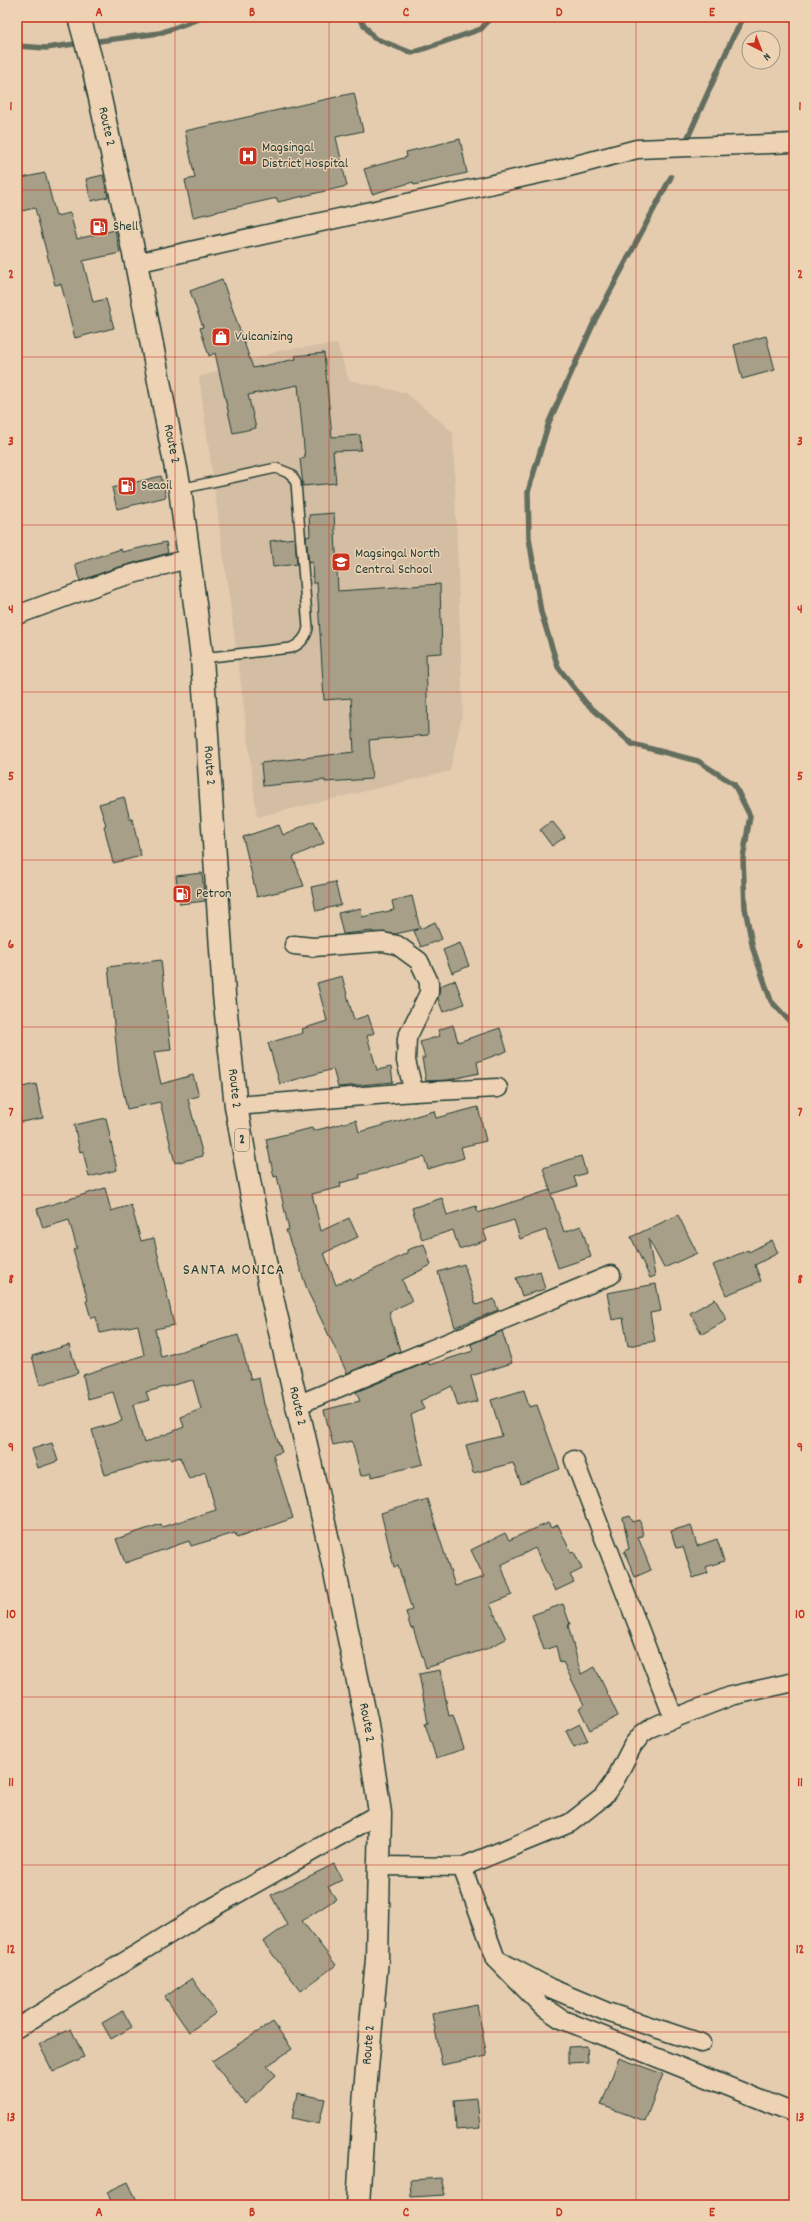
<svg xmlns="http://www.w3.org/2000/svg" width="811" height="2222" viewBox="0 0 811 2222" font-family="Dekko,sans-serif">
  <rect width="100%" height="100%" fill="#e5ccaf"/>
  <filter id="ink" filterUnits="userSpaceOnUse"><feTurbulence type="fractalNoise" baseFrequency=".025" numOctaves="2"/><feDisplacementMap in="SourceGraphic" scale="8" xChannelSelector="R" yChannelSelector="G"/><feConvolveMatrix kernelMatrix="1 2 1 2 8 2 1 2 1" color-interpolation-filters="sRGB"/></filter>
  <g filter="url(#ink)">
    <path fill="#d3bea4" d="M337 344 349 380 406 393 453 432 463 711 450 771 257 817 242 692 199 377 282 350Z"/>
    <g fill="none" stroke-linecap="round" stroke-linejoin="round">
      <g stroke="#636e5f" stroke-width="5.5">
        <path d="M358 17 374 38 412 53 481 29 492 17"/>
        <path d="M91 42 160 33 204 17"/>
        <path d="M17 46 46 48 82 43"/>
        <path d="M688 137 733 37 744 17"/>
        <path d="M671 177 595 320 549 422 528 492 529 538 541 612 558 667 586 703 632 744 698 761 734 784 750 816 743 858 745 908 753 949 771 1001 794 1026"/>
      </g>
    </g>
    <g fill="#a89f89" stroke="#1f3d34" fill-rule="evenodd">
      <path d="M354 93 363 131 336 137 347 186 278 202 277 198 193 217 185 180 195 178 185 131Z"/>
      <path d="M460 139 467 173 414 185 413 182 372 194 364 169 407 157 406 152Z"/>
      <path d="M45 173 56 216 70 213 77 239 115 230 120 253 83 261 93 302 106 299 114 328 75 338 61 284 55 285 35 208 17 212V179Z"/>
      <path d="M103 175 108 197 91 201 86 179Z"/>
      <path d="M222 279 253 368 296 359 295 356 324 353 332 437 360 435 361 450 333 451 336 483 303 486 300 459 305 458 298 385 248 395 256 428 233 433 215 353 209 356 200 328 203 327 190 291Z"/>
      <path d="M766 336 775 370 742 379 734 345Z"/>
      <path d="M161 476 166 497 117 509 112 488Z"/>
      <path d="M334 513 338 591 440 584 442 653 426 654 428 735 369 740 372 779 325 782V780L263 786 261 763 354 752 351 698 324 700 317 583H313L312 562 309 563 306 537 310 536 309 515Z"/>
      <path d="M295 538 297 564 273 567 270 541Z"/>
      <path d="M166 542 168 553 112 569 80 581 75 564 121 549 122 552Z"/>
      <path d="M124 797 130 819H132L141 856 113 863 104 826 106 825 99 804Z"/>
      <path d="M314 821 324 843 293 857 304 886 257 897 243 837 279 825 283 835Z"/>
      <path d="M552 821 565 837 552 846 540 830Z"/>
      <path d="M202 873 205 901 180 904 176 876Z"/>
      <path d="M335 882 341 905 316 911 311 887Z"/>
      <path d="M412 896 420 929 435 922 442 939 421 947 414 931 418 929 395 934 372 932V931L343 934 338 913 361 908 362 917 394 910 392 901Z"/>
      <path d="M460 943 469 966 452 973 443 950Z"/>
      <path d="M161 960 171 1050 154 1052 161 1084 193 1075 199 1096 188 1099 203 1156 175 1163 160 1102 127 1109 119 1072 108 967Z"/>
      <path d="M342 976 354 1020 368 1015 374 1033 367 1036 377 1070 391 1067 393 1082 338 1087 333 1069 280 1084 268 1043 303 1033 302 1029 327 1021 317 983Z"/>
      <path d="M455 980 464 1004 443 1012 438 999 440 986Z"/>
      <path d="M453 1025 458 1042 500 1028 507 1051 477 1062 479 1073 448 1080 426 1081 422 1058H425L420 1042 440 1036 438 1030Z"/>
      <path d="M36 1084 43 1118 21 1122 17 1104V1088Z"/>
      <path d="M478 1107 486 1141 461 1147 464 1158 428 1169 424 1157 359 1175 360 1178 340 1183 341 1187 312 1194 321 1231 349 1218 358 1237 324 1253 336 1285 351 1278 352 1281 407 1253V1250L424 1244 431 1265 402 1280 412 1301 389 1312 400 1351 347 1373 308 1292 293 1248H292L286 1230H289L277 1176 274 1177 266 1139 312 1128 313 1131 356 1120 359 1132 434 1111 436 1118Z"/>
      <path d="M106 1118 117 1170 89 1177 83 1151 80 1152 74 1125Z"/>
      <path d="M581 1156 586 1173 574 1177 577 1186 551 1194 564 1232 581 1226 591 1257 558 1268 546 1230 520 1239 514 1220 483 1230 487 1240 459 1249 453 1230 422 1240 412 1208 442 1198 447 1215 476 1206 478 1213 550 1190 551 1193 543 1168Z"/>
      <path d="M105 1188 111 1211 131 1205 141 1241 154 1238 174 1325 155 1329 161 1357 238 1335 251 1380 259 1378 264 1404 282 1452 273 1455 293 1518 237 1538 235 1533 191 1546 189 1541 125 1563 116 1539 161 1524 162 1527 216 1510 205 1472 189 1479 180 1457 171 1460 169 1457 105 1475 92 1430 122 1421 113 1392 88 1399 83 1375 144 1355 138 1325 100 1333 96 1317 91 1318 86 1301 88 1300 73 1250 77 1248 69 1220 43 1228 37 1209ZM193 1380 201 1409 181 1417 184 1427 144 1443 133 1405 149 1400 146 1392Z"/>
      <path d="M678 1215 697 1253 664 1268 648 1238 655 1276 650 1278 631 1237Z"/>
      <path d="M772 1240 778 1253 755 1265 761 1281 726 1295 713 1265 748 1250 749 1252Z"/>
      <path d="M464 1264 476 1305 494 1299 498 1310 455 1327 438 1272Z"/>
      <path d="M540 1271 545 1289 522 1296 516 1278Z"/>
      <path d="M656 1284 661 1311 650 1313 655 1341 628 1346 623 1318 612 1320 607 1293Z"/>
      <path d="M715 1299 727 1320 702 1334 690 1313Z"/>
      <path d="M502 1331 512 1363 471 1376 478 1401 458 1406 452 1386 420 1401 424 1409 411 1415 423 1464 372 1477V1473L361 1476 352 1441 333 1445 324 1410 360 1401 356 1392 428 1362 429 1365 473 1351 471 1344Z"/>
      <path d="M69 1345 78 1373 40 1385 32 1356Z"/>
      <path d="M524 1390 529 1407 537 1405 560 1469 521 1484 513 1463 473 1473 466 1445 502 1436 491 1400Z"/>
      <path d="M52 1443 58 1461 38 1468 32 1449Z"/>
      <path d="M427 1499 455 1586 484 1577 471 1550 505 1533 509 1540 548 1523 551 1528 558 1525 571 1553 574 1552 582 1569 570 1575 574 1582 555 1591 535 1548 501 1565 512 1595 490 1604 506 1639 486 1649 426 1668 413 1628 411 1629 406 1612 412 1610 398 1566 394 1567 381 1513Z"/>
      <path d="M630 1516 633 1522 640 1520 643 1536 638 1537 651 1570 635 1577 624 1551 629 1549 623 1518Z"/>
      <path d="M691 1525 697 1546 717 1539 724 1561 706 1567 708 1573 693 1578 683 1547 676 1548 671 1531Z"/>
      <path d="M563 1604 570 1624 568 1625 581 1674 595 1667 618 1716 590 1730 579 1708 584 1705 563 1662 560 1663 556 1646 544 1650 532 1615Z"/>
      <path d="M440 1670 449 1716 453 1715 464 1749 436 1758 425 1724 428 1723 419 1674Z"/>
      <path d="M580 1724 588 1741 574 1747 566 1731Z"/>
      <path d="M334 1864 342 1880 328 1887 336 1899 302 1921 336 1965 301 1991 263 1942 287 1925 271 1895Z"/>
      <path d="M192 1978 216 2013 189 2032 165 1997Z"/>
      <path d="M477 2005 487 2056 442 2065 432 2014Z"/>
      <path d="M123 2011 132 2027 111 2039 102 2023Z"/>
      <path d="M273 2022 292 2049 267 2066 276 2075 245 2104 212 2061Z"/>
      <path d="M71 2029 84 2057 53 2072 39 2044Z"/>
      <path d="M587 2046 588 2062 568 2063V2047Z"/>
      <path d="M619 2058 663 2074 645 2121 601 2105Z"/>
      <path d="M297 2093 325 2099 319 2124 292 2118Z"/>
      <path d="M477 2098 480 2128 456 2130 454 2100Z"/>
      <path d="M441 2178 445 2195 411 2197 410 2180Z"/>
      <path d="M128 2182 139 2205H113L107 2192Z"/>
    </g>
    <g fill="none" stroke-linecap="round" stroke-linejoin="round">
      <g stroke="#1f3d34" stroke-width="12">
        <path id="lane" d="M180 489 276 468 291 474 296 483 308 628C306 638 301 644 291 648L202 658"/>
      </g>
      <g stroke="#1f3d34" stroke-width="21">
        <g id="street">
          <path d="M136 263 561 169 637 149 794 143"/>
          <path d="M17 615 115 579 190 558"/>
          <path d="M294 945 313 947 383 942 397 945 419 961 429 982V993L407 1038 406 1061 414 1092"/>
          <path d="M236 1106 414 1092 498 1088"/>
          <path d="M297 1405 611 1275"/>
          <path d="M574 1460 674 1719"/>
          <path d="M380 1866 462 1867 570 1823 603 1797 615 1780 633 1745 642 1734 652 1727 731 1696 794 1682"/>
          <path d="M462 1867 496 1959 550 1988 607 2012 701 2043"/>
          <path d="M496 1959 542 2006 561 2019 794 2113"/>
          <path d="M17 2028 210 1909 380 1813"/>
        </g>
      </g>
      <g stroke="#1f3d34" stroke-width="25">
        <g id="highway">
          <path id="s1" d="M79 17 94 71 136 263 180 489 202 658 224 995 236 1106 250 1186 272 1297 330 1549 367 1724 380 1813 377 1959 365 2091 358 2205"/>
        </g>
      </g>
      <use href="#lane" stroke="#edd2b4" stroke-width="9"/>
      <use href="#street" stroke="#edd2b4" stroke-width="18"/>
      <use href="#highway" stroke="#edd2b4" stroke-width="22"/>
    </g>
  </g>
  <path fill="none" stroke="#c8321e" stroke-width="1" stroke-opacity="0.55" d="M175 17V2205M329 17V2205M482 17V2205M636 17V2205M17 190H794M17 357H794M17 525H794M17 692H794M17 860H794M17 1027H794M17 1195H794M17 1362H794M17 1530H794M17 1697H794M17 1865H794M17 2032H794"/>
  <defs>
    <g id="hospital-square" transform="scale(1)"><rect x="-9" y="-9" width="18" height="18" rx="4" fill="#c8321e" stroke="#edd2b4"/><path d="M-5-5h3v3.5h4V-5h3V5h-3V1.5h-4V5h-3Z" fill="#fff"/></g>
    <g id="fuel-square" transform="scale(1)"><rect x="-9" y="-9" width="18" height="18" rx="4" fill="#c8321e" stroke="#edd2b4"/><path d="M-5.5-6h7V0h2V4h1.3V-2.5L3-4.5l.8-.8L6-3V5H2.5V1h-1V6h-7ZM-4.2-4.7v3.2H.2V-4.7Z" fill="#fff"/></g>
    <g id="shop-square" transform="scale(1)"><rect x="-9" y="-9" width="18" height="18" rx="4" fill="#c8321e" stroke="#edd2b4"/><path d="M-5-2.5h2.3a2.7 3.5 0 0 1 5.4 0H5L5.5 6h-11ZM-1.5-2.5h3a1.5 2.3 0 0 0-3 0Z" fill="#fff"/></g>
    <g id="school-square" transform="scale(1)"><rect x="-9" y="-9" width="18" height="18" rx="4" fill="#c8321e" stroke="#edd2b4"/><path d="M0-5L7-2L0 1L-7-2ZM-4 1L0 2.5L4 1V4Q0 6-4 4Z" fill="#fff"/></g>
  </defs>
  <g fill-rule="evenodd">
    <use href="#hospital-square" x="248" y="156"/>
    <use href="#fuel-square" x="99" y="227"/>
    <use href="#shop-square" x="221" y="337"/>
    <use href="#fuel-square" x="127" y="486"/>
    <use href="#school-square" x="341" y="562"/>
    <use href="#fuel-square" x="182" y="894"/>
  </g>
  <g text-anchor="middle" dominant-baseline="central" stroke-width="3" stroke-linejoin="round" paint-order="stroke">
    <rect fill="#edd2b4" stroke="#5d6a5a" stroke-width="1" x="235" y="1129" width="14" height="22" rx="3"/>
    <g font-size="13" font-weight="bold" fill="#1f3d34">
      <text x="242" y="1140">2</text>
    </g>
    <g font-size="14" fill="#1f3d34" stroke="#edd2b4">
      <text stroke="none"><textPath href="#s1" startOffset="113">Route 2</textPath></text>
      <text stroke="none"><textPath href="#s1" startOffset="437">Route 2</textPath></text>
      <text stroke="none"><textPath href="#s1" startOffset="761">Route 2</textPath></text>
      <text stroke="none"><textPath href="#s1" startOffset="1085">Route 2</textPath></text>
      <text stroke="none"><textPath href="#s1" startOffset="1409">Route 2</textPath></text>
      <text stroke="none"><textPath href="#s1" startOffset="1733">Route 2</textPath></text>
      <text transform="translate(369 2045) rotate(-85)">Route 2</text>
    </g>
    <g font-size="14" fill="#1f3d34" stroke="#edd2b4" text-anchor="start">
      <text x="262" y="148">Magsingal<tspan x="262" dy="16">District Hospital</tspan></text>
      <text x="113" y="227">Shell</text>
      <text x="235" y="337">Vulcanizing</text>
      <text x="141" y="486">Seaoil</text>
      <text x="355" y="554">Magsingal North<tspan x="355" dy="16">Central School</tspan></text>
      <text x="196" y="894">Petron</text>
    </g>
    <g font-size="16" letter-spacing="1" fill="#1f3d34" stroke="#edd2b4">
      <text x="234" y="1270">SANTA MONICA</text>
    </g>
  </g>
  <rect width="811" height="2222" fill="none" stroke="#edd2b4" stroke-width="44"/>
  <g transform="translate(761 50) rotate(138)"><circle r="19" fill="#edd2b4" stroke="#9b9681"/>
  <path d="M0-3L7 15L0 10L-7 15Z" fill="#c8321e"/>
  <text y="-6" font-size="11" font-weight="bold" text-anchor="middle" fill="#1f3d34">N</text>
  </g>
  <rect x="22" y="22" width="767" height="2178" fill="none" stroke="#c8321e" stroke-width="1.5"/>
  <g font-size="13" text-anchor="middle" font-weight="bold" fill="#c8321e">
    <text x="99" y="16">A</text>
    <text x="252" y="16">B</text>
    <text x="406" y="16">C</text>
    <text x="559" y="16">D</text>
    <text x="712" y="16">E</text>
    <text x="11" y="110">1</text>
    <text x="800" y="110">1</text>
    <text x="11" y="278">2</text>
    <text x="800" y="278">2</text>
    <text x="11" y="445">3</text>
    <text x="800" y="445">3</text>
    <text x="11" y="613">4</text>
    <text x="800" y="613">4</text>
    <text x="11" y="780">5</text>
    <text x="800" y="780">5</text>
    <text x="11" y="948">6</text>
    <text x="800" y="948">6</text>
    <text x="11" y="1116">7</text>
    <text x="800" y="1116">7</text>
    <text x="11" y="1283">8</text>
    <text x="800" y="1283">8</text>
    <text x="11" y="1451">9</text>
    <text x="800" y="1451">9</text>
    <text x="11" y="1618">10</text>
    <text x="800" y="1618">10</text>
    <text x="11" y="1786">11</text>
    <text x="800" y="1786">11</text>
    <text x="11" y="1953">12</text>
    <text x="800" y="1953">12</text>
    <text x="11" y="2121">13</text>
    <text x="800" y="2121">13</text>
    <text x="99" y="2216">A</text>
    <text x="252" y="2216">B</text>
    <text x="406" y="2216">C</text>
    <text x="559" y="2216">D</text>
    <text x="712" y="2216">E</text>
  </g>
</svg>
